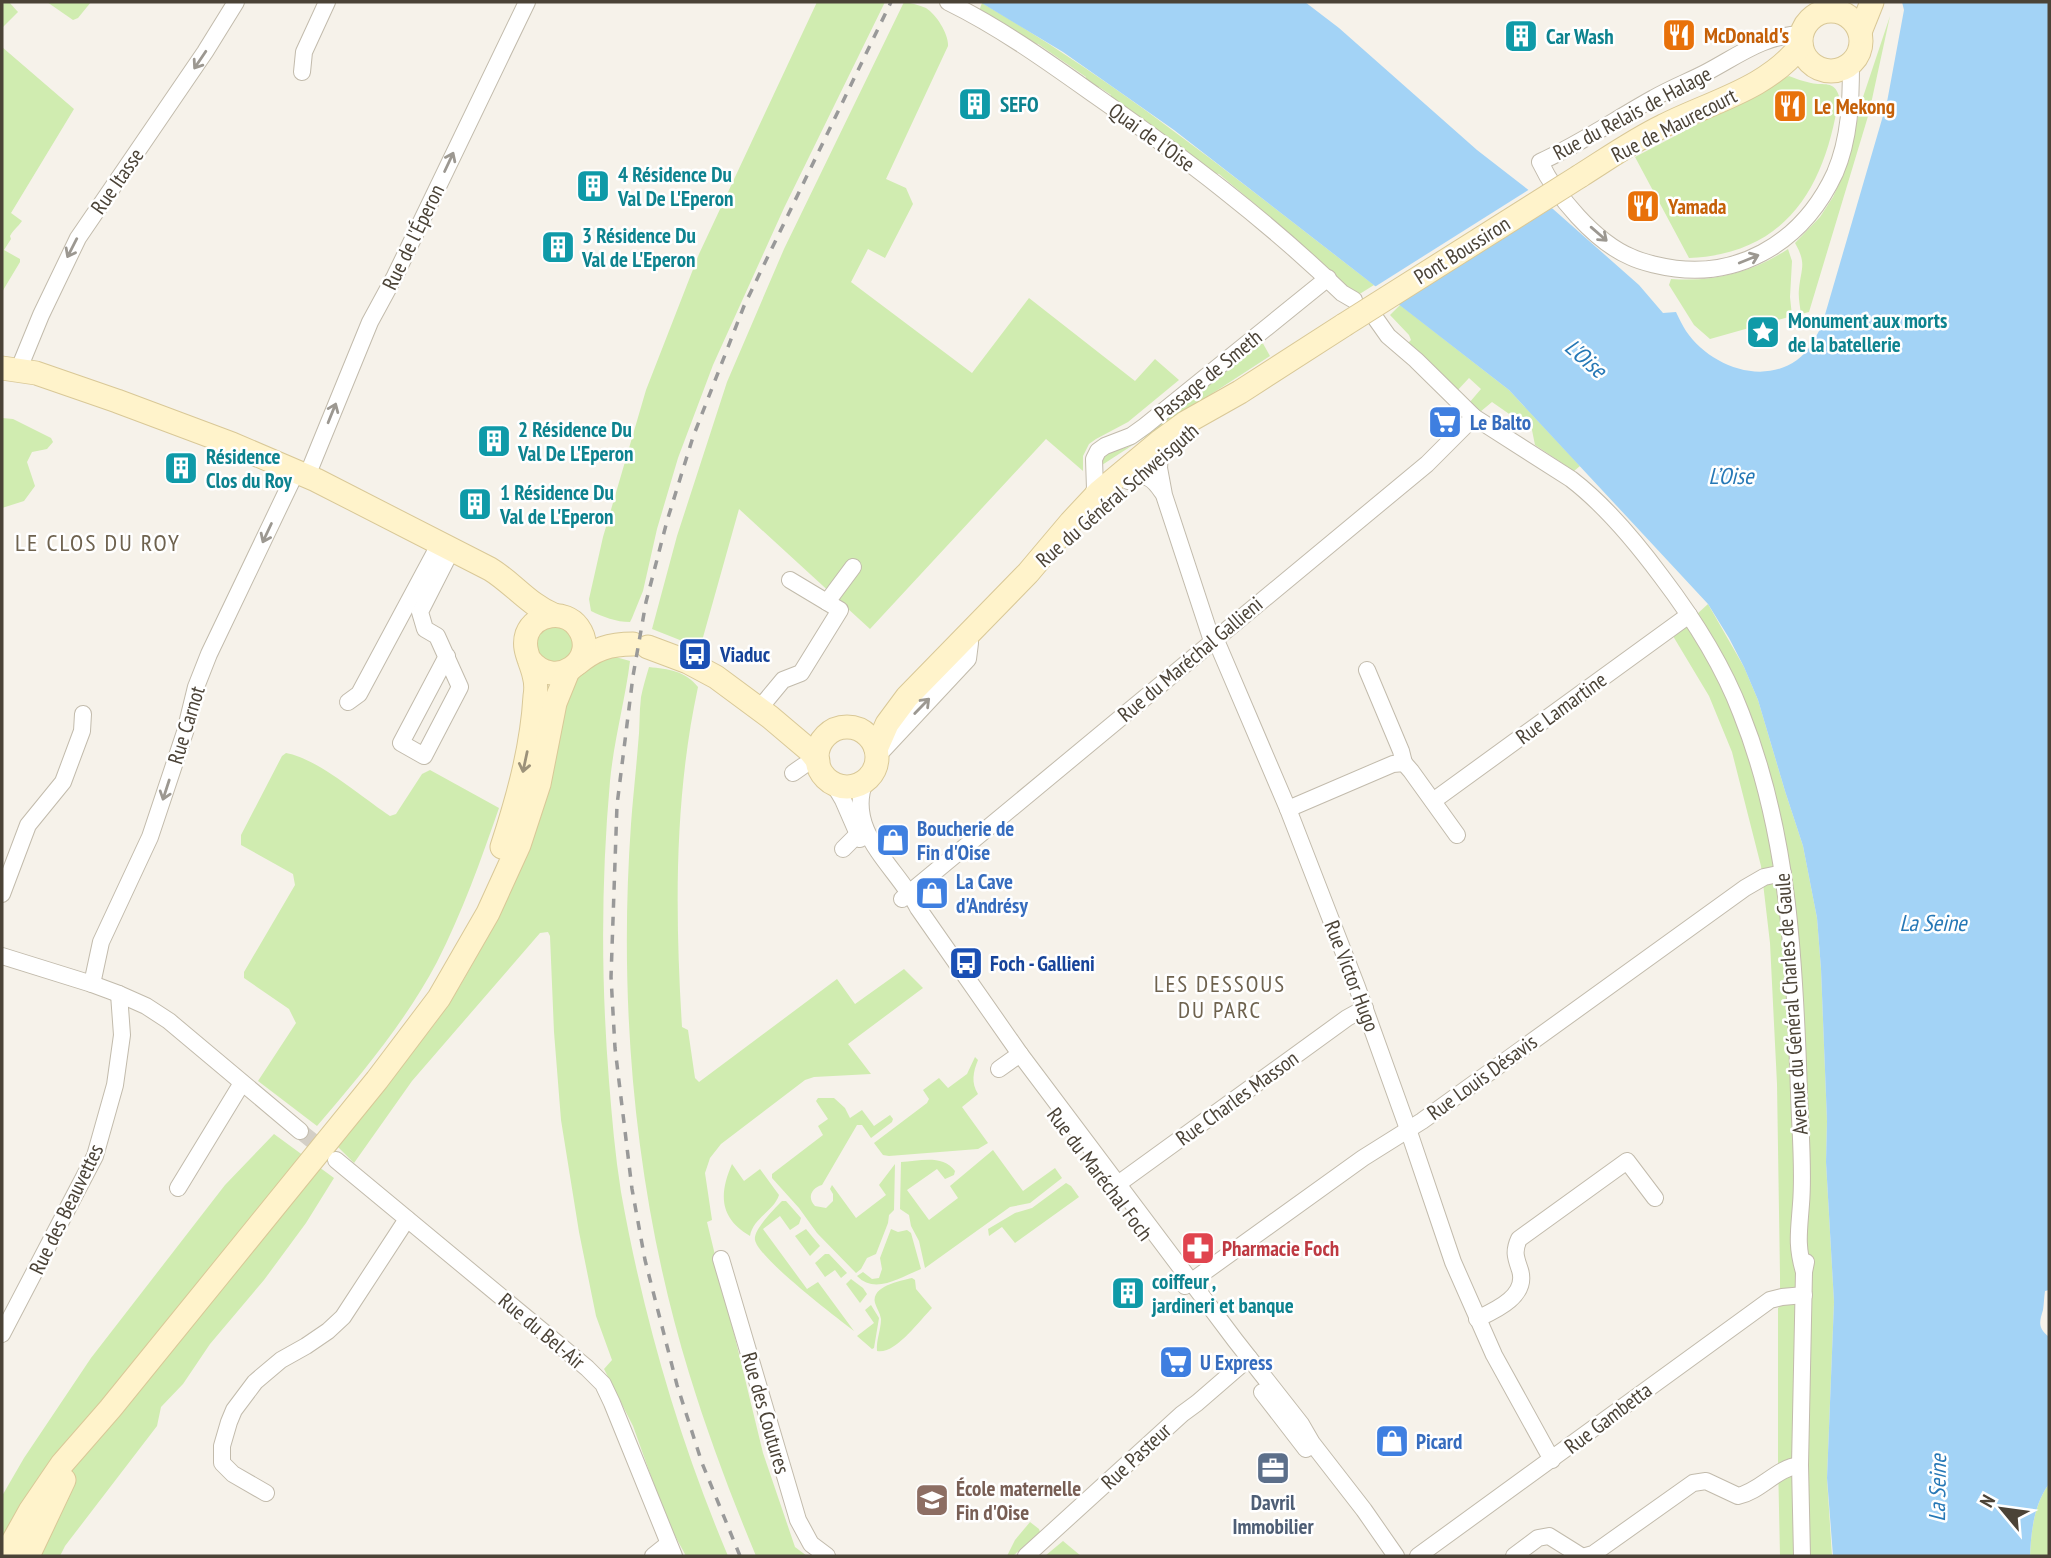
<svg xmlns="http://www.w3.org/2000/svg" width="2051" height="1558" viewBox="0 0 2051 1558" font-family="'PT Sans Narrow',sans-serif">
  <rect width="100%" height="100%" fill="#f6f2ea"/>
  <g fill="#d0ecb0">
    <path d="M2 2H9L18 12 2 28Z"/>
    <path d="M47 2H91L78 18 73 20Z"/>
    <path d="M817 2H885L784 208 713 365 678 458 657 529 643 591 632 618 630 622C616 622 603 617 591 611L589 599 603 537 646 390 699 254Z"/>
    <path d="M904 2C911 3 919 5 926 8 937 15 949 35 948 46L886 179 906 188 913 204 885 258 868 249 851 282 972 373 1029 298 1135 381 1155 359 1179 380 1128 422 1096 439 1089 444 1083 456V471L1046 439 870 629 739 509 700 648 652 629 677 536 727 382 784 249Z"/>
    <path d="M982 3C1122 84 1246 187 1374 285L1358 295 1263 217 1261 209 1219 174 1211 173 1111 100V95L1099 87 1095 88 1086 82V77L1038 44 1029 43 979 11Z"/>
    <path d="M1890 16 1869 113 1809 312 1801 314C1800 306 1798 297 1799 289 1801 268 1807 264 1795 243L1820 217 1833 197 1844 173 1863 97Z"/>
    <path d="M2 47 74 109 11 213 22 221C18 227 13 230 10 236L11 239 4 250 20 259V262L2 292Z"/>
    <path d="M1789 76C1796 79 1803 81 1811 83 1824 86 1834 80 1839 96 1826 185 1788 254 1689 258L1635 157Z"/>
    <path d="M1788 249 1792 261 1790 297 1792 316 1710 339 1694 325 1669 285 1671 279C1714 282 1751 273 1788 249Z"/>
    <path d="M1400 305 1509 390 1580 466 1574 471 1535 445 1532 430 1492 402 1480 412 1469 403 1481 389 1469 378 1456 392 1408 343 1411 340 1409 335 1390 315Z"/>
    <path d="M1261 340 1270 356 1102 465C1104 448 1119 452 1132 445Z"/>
    <path d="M2 418 13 419 51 438 53 442 47 449 32 452 27 462 35 486 24 501 2 508Z"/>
    <path d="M1708 604 1744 667 1758 700 1785 791 1803 846 1817 918 1821 969 1827 1121 1826 1162 1834 1302 1827 1478 1832 1556H1780L1778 1461V1308L1780 1306V1275L1777 1084 1770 943 1761 866 1732 752 1709 696 1673 636Z"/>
    <path d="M547 626 565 628 574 644 571 656 555 665 538 657 535 639Z"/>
    <path d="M612 656 630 661C625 701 614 740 610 781 601 881 601 981 609 1081 612 1118 615 1155 621 1192 643 1316 679 1440 728 1556H686L667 1521 633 1426 604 1369 612 1360 596 1316 579 1232 561 1120 554 1032 550 936 548 932 540 933 412 1081 354 1163 338 1147 437 1021 460 986 498 919 528 849 569 687 590 663Z"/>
    <path d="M649 667C668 669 686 671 698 687 674 798 675 913 682 1027L688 1030 695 1078 699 1082 837 979 855 1004 904 969 923 988 848 1044 871 1074 814 1077 805 1080 721 1144 710 1158 705 1173 712 1220 707 1222 763 1453 795 1547 807 1556H756C731 1496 708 1435 689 1373 635 1197 618 1007 631 824 633 797 636 771 638 745 640 729 639 713 641 697 643 687 646 677 649 667Z"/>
    <path d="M286 753C317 758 363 798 390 816L396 814 422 774 430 770 499 808C481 860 462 913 437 962 406 1021 360 1076 317 1126L258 1081 296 1023 289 1009 244 978V972L295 885 293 874 241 845V835L282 756Z"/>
    <path d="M975 1057 978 1060C973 1072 971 1083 978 1094L962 1107 988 1143 978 1149 889 1156 883 1155 874 1143 927 1103 929 1099 923 1090 939 1078 948 1088 967 1074Z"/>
    <path d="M818 1098H834L845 1108 850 1118 862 1110 874 1126 890 1115 893 1119 892 1122 871 1138 862 1125H857L822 1185C811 1188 807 1198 815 1206L826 1208 833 1201V1194L830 1189 832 1185 856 1218 886 1195 879 1185 895 1164 894 1210 889 1215 888 1223 876 1254 867 1258 861 1269 856 1273 817 1233 799 1208 772 1178V1174L823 1135 818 1126 828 1119 816 1101Z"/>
    <path d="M274 1134 334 1178 306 1223 264 1280 210 1344 183 1384 161 1407 157 1426 65 1546 60 1556H2V1496L24 1458 91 1358 225 1185Z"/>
    <path d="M993 1150 1023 1191 1055 1168 1062 1178 1030 1203 1010 1207 925 1268 919 1241 911 1226 909 1215 900 1209 901 1162C919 1161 943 1154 955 1171L954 1175 945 1179 937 1169 907 1190 929 1220 958 1198 950 1186Z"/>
    <path d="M732 1164 744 1181 760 1169 779 1195C774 1211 753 1218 750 1236 719 1218 719 1194 732 1164Z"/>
    <path d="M1066 1183 1071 1186 1079 1197 1015 1243 1002 1227 989 1236 988 1229 1015 1213 1032 1208Z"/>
    <path d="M782 1201H786L801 1218 799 1224 790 1230 780 1216 763 1229 807 1289 818 1282 854 1331C836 1317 758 1258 755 1240 753 1230 775 1208 782 1201Z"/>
    <path d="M806 1229 820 1246 810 1256 795 1236Z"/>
    <path d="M891 1229 898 1232 907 1230 911 1233 921 1269C901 1277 875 1295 857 1276L863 1272 872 1279 879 1278 882 1269 880 1258Z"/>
    <path d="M825 1254H829L847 1273 841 1278 835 1270 825 1277 815 1263Z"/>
    <path d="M912 1278 915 1280 916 1289 932 1308C919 1321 895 1355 877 1351 876 1340 881 1330 881 1319 880 1313 877 1309 875 1303 871 1286 900 1281 912 1278Z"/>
    <path d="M851 1279 863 1288 867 1294 860 1303 846 1284Z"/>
    <path d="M871 1305 879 1318 874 1348 872 1349 857 1336 874 1323 865 1310Z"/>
    <path d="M2049 1484V1556H2030C2031 1532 2034 1504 2049 1484Z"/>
    <path d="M1030 1522 1039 1529 1040 1532 1013 1556H1007L1015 1540Z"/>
    <path d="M1063 1541 1081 1556H1045Z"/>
  </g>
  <path fill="#a3d3f6" d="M980 2H1305L1339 28 1477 150 1553 209 1639 285 1663 313 1676 312C1679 318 1682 325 1686 331 1709 365 1761 386 1797 360 1809 351 1815 339 1822 325L1887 102 1904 10 1902 2H2049V1290L2045 1291C2044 1297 2044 1304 2043 1310 2039 1323 2038 1328 2049 1337V1484C2034 1504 2031 1532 2030 1556H1833L1827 1478 1834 1302 1826 1162 1827 1121 1821 969 1817 918 1803 846 1785 791 1758 700 1744 667 1729 638 1708 604 1509 390 1174 130 1063 52Z"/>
  <path fill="#f6f2ea" d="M1533 187 1555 206 1396 306 1373 288Z"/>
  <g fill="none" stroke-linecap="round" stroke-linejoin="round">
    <path stroke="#d4cfc6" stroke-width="16" stroke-dasharray="16 8" stroke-linecap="butt" d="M300 1131 329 1154"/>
    <g stroke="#c2bbac" stroke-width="18">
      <g id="minor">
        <path d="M948 2C1001 28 1048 62 1096 96 1182 156 1267 220 1342 293L1354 300"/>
        <path d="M1802 34C1764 35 1739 55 1707 72 1690 81 1671 88 1654 98 1616 119 1580 144 1540 162 1556 196 1595 242 1631 257 1639 261 1648 263 1656 265 1734 284 1802 244 1835 173 1850 138 1851 100 1851 63"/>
        <path d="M302 72 304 52 327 2"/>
        <path d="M1376 319 1388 336 1416 360 1474 417 1571 479C1605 505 1635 541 1661 576 1693 618 1722 663 1741 713 1789 833 1795 965 1799 1093 1800 1129 1804 1169 1801 1204 1799 1232 1796 1245 1804 1272"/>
        <path d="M18 371 41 315 78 238 205 52 236 2"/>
        <path d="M1163 450 1160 455 1159 468 1164 495 1212 641"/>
        <path d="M307 476 370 322 395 276 527 2"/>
        <path d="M1128 481C1144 471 1153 478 1162 492"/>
        <path d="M1090 500 1095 489 1094 459 1098 451 1105 446 1131 436 1145 426 1328 278"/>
        <path d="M827 602 853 567"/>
        <path d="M1215 638 1288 809 1357 987 1408 1129 1453 1262 1494 1355 1552 1460"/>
        <path d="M447 656 401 743 424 756 460 687 437 636 425 629 420 612 452 549"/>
        <path d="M1367 670 1401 751 1404 763"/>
        <path d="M348 702 359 694 440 543"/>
        <path d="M759 709 783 680 801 673 840 610 790 580"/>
        <path d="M883 750 968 659 970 643 968 634"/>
        <path d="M793 773 803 766"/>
        <path d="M865 781C845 832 897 867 918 908L1020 1054 1235 1340 1301 1424 1312 1443 1364 1510 1396 1556"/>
        <path d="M833 783 843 800 860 839"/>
        <path d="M1433 801 1689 615"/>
        <path d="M1288 809 1393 764 1404 763 1411 771 1457 835"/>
        <path d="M843 849 857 835"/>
        <path d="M2 894 28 825 63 782 82 731 83 714"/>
        <path d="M902 899 1427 464 1474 417"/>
        <path d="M2 956 92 984 119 994 146 1006 169 1021 300 1131"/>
        <path d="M92 984 101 942 150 837 185 732 196 687 209 654 296 472"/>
        <path d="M999 1069 1020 1054"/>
        <path d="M336 1160 587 1368 603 1384 612 1403 674 1556"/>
        <path d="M178 1188 242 1083"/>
        <path d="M1111 1189 1347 1018 1365 1008"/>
        <path d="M721 1259 798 1520 811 1544 827 1556"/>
        <path d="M1185 1286 1363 1158 1422 1121 1745 888 1764 877 1783 873"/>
        <path d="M1477 1319C1496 1310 1528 1296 1520 1270 1516 1258 1513 1252 1519 1239L1627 1161 1655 1198"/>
        <path d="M2 1334 95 1156 115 1085 122 1035 119 994"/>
        <path d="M1262 1392 1306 1449"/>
        <path d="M266 1493 233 1474 222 1463V1446L229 1422 234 1410 255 1382 281 1360 306 1346 328 1331 343 1317 407 1219"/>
        <path d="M653 1556 668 1544"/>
        <path d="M1026 1556 1182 1414 1197 1403 1249 1358"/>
        <path d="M1418 1556 1770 1300 1782 1297 1804 1295"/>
        <path d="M1514 1556 1538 1538 1549 1536 1581 1556"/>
        <path d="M1586 1556 1593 1554 1693 1483 1706 1481 1738 1496C1761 1491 1776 1468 1800 1465"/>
        <path d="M1802 1556 1800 1465 1804 1272 1806 1262"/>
      </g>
    </g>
    <g stroke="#d9c897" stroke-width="25">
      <g id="secondary">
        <circle cx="1831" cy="41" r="30"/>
        <path d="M1860 32 1872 2"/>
        <path d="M1580 176C1607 159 1634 140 1663 126 1710 102 1768 89 1801 45"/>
        <path d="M2 368 36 373 117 401 232 444 316 480 490 569C513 583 529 605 554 615"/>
        <path d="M648 647 688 662 716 677 770 717 809 750 818 761"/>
        <path d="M577 664C594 649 610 644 633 644"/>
        <circle cx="847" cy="757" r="30"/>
        <path d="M876 749 887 724 907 697 1028 573 1071 522 1099 492 1159 442 1185 423 1240 392 1344 325"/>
        <path d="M502 847C518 798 532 748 535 696 536 690 536 682 534 675 531 661 522 649 527 634 535 613 565 609 578 627 601 659 555 693 529 659"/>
        <path d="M5 1556 30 1511 62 1464 110 1409 377 1080 439 998 488 913 519 845 539 784 555 703 568 671"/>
        <path d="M28 1556 64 1480"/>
      </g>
    </g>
    <use href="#minor" stroke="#fff" stroke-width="16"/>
    <use href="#secondary" stroke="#fff3cb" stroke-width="23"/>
    <path stroke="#999" stroke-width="3.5" stroke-dasharray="9 9" stroke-linecap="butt" d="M740 1556 702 1463 677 1385 645 1260 632 1189 615 1048 611 977 617 805 633 676 646 602 667 521 693 437 744 306 891 2"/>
    <g stroke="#d9c897" stroke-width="25" stroke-linecap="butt">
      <path id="secondary-bridge" d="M1344 325 1580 176"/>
    </g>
    <use href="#secondary-bridge" stroke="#fff3cb" stroke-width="23"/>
  </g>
  <defs><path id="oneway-shaft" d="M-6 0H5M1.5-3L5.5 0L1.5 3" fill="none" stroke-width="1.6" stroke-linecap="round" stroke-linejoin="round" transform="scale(1.75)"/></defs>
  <g stroke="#9c9891">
    <use href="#oneway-shaft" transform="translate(200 60) rotate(124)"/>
    <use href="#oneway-shaft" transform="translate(449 162) rotate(-65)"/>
    <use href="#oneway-shaft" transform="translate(1599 234) rotate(41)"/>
    <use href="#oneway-shaft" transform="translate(72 248) rotate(117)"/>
    <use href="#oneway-shaft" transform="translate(1749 259) rotate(-22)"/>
    <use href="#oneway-shaft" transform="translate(332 413) rotate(-68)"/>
    <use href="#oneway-shaft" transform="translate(267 533) rotate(115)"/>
    <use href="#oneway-shaft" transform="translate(922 706) rotate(-46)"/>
    <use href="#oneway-shaft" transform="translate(166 790) rotate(108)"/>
  </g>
  <use stroke="#9c927a" href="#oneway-shaft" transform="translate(525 762) rotate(102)"/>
  <defs>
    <g id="restaurant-square" transform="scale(1.75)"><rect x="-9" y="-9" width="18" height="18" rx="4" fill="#e8710a" stroke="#fff"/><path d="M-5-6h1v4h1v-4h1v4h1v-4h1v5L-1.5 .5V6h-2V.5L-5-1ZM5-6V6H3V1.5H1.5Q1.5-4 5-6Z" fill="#fff"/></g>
    <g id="building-square" transform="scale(1.75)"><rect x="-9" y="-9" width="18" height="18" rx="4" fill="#0f9aa8" stroke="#fff"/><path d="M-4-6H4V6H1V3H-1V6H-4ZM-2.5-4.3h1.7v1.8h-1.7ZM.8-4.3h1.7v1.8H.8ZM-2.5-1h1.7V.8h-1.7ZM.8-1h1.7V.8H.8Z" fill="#fff"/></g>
    <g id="sight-square" transform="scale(1.75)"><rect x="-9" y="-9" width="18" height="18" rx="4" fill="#0f9aa8" stroke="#fff"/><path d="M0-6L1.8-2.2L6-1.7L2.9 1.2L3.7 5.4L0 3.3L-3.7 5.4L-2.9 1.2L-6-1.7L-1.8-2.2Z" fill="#fff"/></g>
    <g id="supermarket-square" transform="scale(1.75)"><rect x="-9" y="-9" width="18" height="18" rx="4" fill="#3f7fe0" stroke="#fff"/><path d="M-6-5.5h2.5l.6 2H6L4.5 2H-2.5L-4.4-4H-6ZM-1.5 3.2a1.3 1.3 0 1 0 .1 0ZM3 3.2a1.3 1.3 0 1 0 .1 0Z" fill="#fff"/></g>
    <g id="bus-square" transform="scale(1.75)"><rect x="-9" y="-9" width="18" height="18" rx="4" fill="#1a4fb4" stroke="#fff"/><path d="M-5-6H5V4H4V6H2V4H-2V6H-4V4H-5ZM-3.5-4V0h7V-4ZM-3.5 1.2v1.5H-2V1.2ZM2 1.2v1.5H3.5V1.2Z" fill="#fff"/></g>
    <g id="shop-square" transform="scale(1.75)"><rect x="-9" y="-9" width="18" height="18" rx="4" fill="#3f7fe0" stroke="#fff"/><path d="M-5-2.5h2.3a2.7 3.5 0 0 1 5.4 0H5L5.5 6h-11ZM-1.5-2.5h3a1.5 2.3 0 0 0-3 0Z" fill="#fff"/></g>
    <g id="pharmacy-square" transform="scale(1.75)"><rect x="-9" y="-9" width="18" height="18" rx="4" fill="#e0444e" stroke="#fff"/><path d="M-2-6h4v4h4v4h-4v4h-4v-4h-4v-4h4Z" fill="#fff"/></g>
    <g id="office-square" transform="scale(1.75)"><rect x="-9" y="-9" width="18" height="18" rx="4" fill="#5c6f8a" stroke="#fff"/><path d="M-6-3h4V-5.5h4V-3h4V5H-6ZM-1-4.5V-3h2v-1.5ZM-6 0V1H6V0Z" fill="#fff"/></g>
    <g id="school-square" transform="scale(1.75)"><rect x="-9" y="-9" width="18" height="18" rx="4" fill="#8d6e63" stroke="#fff"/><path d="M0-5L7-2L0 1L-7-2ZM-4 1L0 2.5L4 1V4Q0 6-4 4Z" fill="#fff"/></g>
  </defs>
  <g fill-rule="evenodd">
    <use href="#restaurant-square" x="1679" y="35"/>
    <use href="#building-square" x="1521" y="36"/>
    <use href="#building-square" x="975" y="104"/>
    <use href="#restaurant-square" x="1790" y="106"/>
    <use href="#building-square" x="593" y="186"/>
    <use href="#restaurant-square" x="1643" y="206"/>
    <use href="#building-square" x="558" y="247"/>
    <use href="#sight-square" x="1763" y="332"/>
    <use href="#supermarket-square" x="1445" y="422"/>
    <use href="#building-square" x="494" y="441"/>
    <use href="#building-square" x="181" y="468"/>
    <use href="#building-square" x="475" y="504"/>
    <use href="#bus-square" x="695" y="654"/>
    <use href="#shop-square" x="893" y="840"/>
    <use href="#shop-square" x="932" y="893"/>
    <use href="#bus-square" x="966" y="963"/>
    <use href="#pharmacy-square" x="1198" y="1248"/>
    <use href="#building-square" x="1128" y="1293"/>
    <use href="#supermarket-square" x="1176" y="1362"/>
    <use href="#shop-square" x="1392" y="1441"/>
    <use href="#office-square" x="1273" y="1468"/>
    <use href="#school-square" x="932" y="1500"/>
  </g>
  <g text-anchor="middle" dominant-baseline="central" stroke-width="5" stroke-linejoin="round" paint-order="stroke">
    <g font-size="21" font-weight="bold" fill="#c56008" stroke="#fff" text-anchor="start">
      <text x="1704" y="35">McDonald's</text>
      <text x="1814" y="106">Le Mekong</text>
      <text x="1668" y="206">Yamada</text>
    </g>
    <g font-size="21" font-weight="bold" fill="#0d838f" stroke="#fff" text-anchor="start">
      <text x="1546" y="36">Car Wash</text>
      <text x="1000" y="104">SEFO</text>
      <text x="618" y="174">4 Résidence Du<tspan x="618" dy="24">Val De L'Eperon</tspan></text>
      <text x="582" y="235">3 Résidence Du<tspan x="582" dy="24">Val de L'Eperon</tspan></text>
      <text x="1788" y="320">Monument aux morts<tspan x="1788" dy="24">de la batellerie</tspan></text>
      <text x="518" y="429">2 Résidence Du<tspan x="518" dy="24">Val De L'Eperon</tspan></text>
      <text x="206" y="456">Résidence<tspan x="206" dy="24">Clos du Roy</tspan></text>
      <text x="500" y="492">1 Résidence Du<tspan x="500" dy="24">Val de L'Eperon</tspan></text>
      <text x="1152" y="1281">coiffeur ,<tspan x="1152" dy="24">jardineri et banque</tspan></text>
    </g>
    <g font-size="21" fill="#4b4337" stroke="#fff">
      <text transform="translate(1632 113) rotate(-28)">Rue du Relais de Halage</text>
      <text transform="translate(1674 125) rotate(-27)">Rue de Maurecourt</text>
      <text transform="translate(1152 137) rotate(36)">Quai de l'Oise</text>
      <text transform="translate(117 181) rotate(-55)">Rue Itasse</text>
      <text transform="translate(413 237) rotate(-64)">Rue de l'Éperon</text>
      <text transform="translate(1462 250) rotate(-32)">Pont Boussiron</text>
      <text transform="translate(1208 375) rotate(-39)">Passage de Smeth</text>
      <text transform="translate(1117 495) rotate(-41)">Rue du Général Schweisguth</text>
      <text transform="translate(1190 659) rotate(-40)">Rue du Maréchal Gallieni</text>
      <text transform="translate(1561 708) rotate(-36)">Rue Lamartine</text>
      <text transform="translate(186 725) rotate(-73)">Rue Carnot</text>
      <text transform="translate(1352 976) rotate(69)">Rue Victor Hugo</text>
      <text transform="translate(1791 1004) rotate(-94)">Avenue du Général Charles de Gaule</text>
      <text transform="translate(1482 1077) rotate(-36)">Rue Louis Désavis</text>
      <text transform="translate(1237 1098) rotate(-36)">Rue Charles Masson</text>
      <text transform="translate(1100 1174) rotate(53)">Rue du Maréchal Foch</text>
      <text transform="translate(66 1209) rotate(-64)">Rue des Beauvettes</text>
      <text transform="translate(542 1331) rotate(40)">Rue du Bel-Air</text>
      <text transform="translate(766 1413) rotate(74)">Rue des Coutures</text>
      <text transform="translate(1608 1418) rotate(-37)">Rue Gambetta</text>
      <text transform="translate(1136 1456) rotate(-43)">Rue Pasteur</text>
    </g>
    <g font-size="21" font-weight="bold" fill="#366cbe" stroke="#fff" text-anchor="start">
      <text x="1470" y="422">Le Balto</text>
      <text x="917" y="828">Boucherie de<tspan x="917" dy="24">Fin d'Oise</tspan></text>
      <text x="956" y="881">La Cave<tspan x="956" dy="24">d'Andrésy</tspan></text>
      <text x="1200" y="1362">U Express</text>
      <text x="1416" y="1441">Picard</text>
    </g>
    <g font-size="21" font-weight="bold" fill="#164399" stroke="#fff" text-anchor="start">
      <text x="720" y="654">Viaduc</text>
      <text x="990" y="963">Foch - Gallieni</text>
    </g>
    <g font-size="21" font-weight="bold" fill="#be3a42" stroke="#fff" text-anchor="start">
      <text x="1222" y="1248">Pharmacie Foch</text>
    </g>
    <g font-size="21" font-weight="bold" fill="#785e54" stroke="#fff" text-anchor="start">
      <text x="956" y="1488">École maternelle<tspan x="956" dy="24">Fin d'Oise</tspan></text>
    </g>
    <g font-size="21" font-weight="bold" fill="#4e5e75" stroke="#fff">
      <text x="1273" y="1502">Davril<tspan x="1273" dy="24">Immobilier</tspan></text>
    </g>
    <g font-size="23" font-style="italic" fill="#2678b6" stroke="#fff">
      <text transform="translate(1586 358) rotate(41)">L'Oise</text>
      <text x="1731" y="475">L’Oise</text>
      <text x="1933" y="922">La Seine</text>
      <text transform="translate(1937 1488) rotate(-89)">La Seine</text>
    </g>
    <g font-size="23" letter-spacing="2" fill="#6e624e" stroke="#fff">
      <text x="1220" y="983">LES DESSOUS<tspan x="1220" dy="26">DU PARC</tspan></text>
    </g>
    <g font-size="24" letter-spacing="2" fill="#6e624e" stroke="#fff">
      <text x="98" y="542">LE CLOS DU ROY</text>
    </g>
  </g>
  <rect width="2051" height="1558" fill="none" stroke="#4b4337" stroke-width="7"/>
  <g transform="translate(2002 1509) rotate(299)" stroke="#ffffff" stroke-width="5" paint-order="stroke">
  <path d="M0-5L12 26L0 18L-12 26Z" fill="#4b4337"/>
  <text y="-10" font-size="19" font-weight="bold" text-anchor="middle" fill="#4b4337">N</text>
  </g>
</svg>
